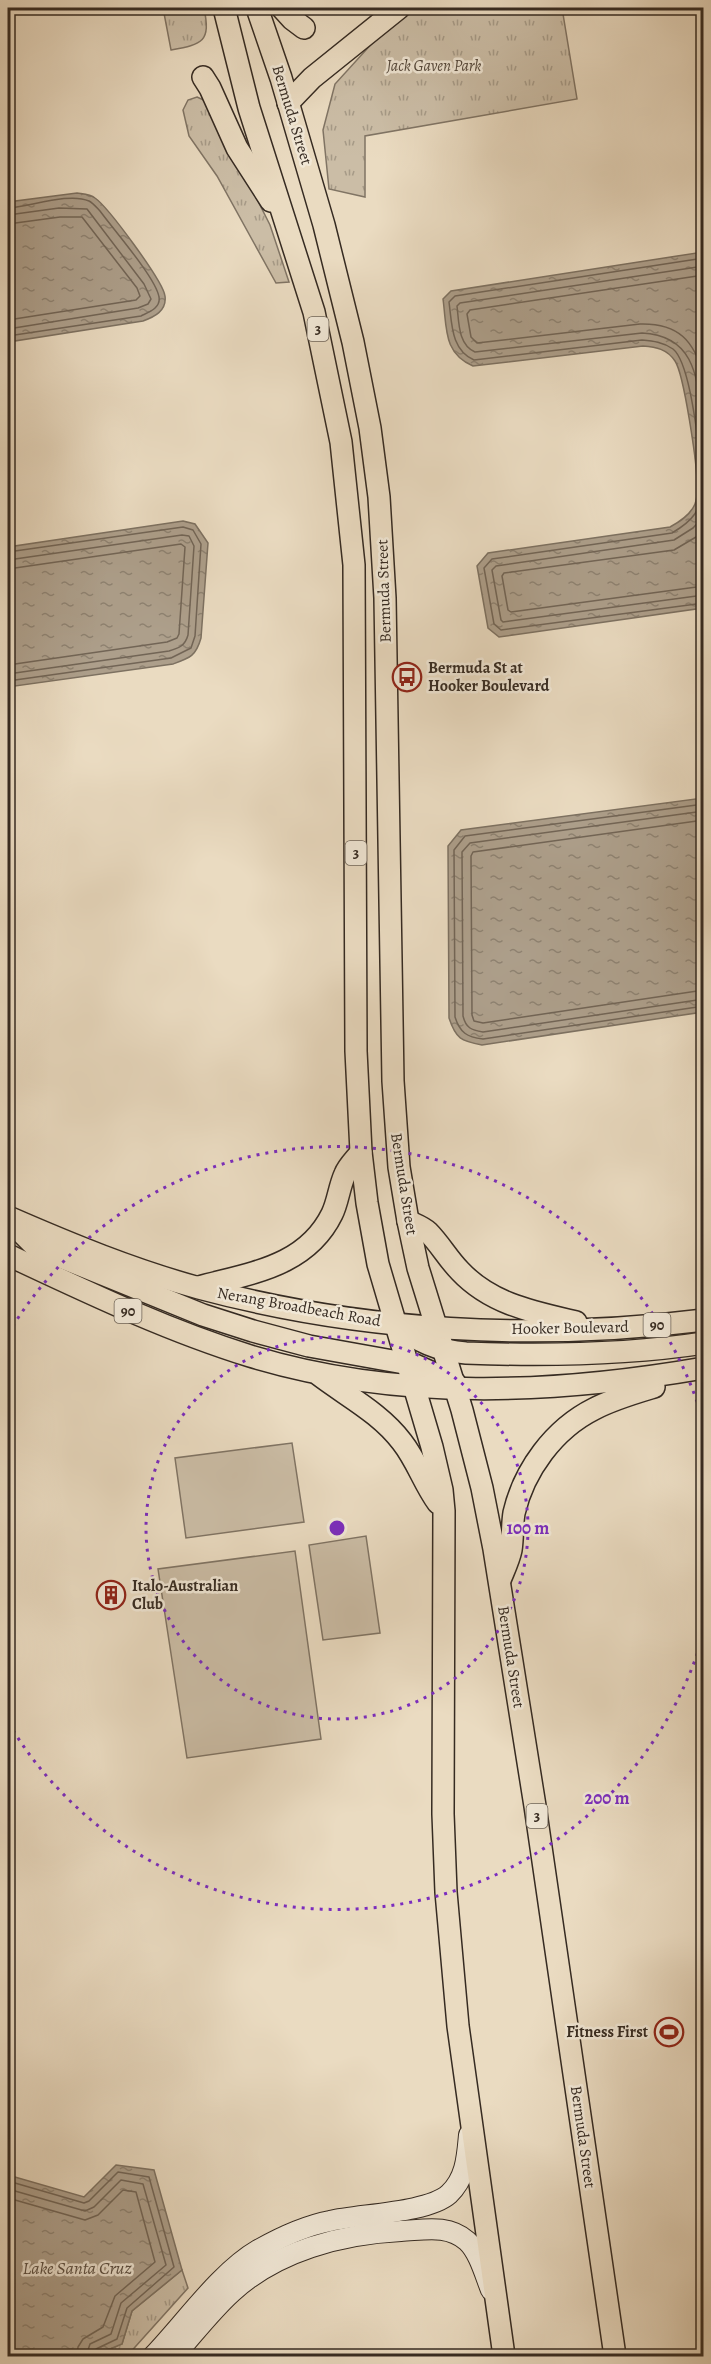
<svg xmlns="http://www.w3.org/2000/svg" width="711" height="2364" viewBox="0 0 711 2364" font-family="Alegreya,serif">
  <defs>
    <pattern id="grass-tufts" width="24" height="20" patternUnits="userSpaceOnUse" patternTransform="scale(1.5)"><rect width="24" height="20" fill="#cbbda6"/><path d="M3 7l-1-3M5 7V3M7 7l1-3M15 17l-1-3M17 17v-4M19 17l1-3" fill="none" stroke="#a69a87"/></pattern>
    <pattern id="water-ripples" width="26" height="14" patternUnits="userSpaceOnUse" patternTransform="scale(1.5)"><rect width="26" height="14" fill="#ad9f8b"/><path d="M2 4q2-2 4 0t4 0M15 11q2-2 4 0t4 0" fill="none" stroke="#8e8271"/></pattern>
  </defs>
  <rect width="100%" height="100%" fill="#eadbc1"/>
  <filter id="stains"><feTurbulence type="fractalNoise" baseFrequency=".00333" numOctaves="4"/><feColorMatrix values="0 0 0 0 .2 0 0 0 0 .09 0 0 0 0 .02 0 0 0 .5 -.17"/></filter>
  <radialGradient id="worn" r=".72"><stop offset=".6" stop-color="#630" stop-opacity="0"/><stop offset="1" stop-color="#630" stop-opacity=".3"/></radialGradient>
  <g fill="url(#grass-tufts)" stroke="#807464" stroke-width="1.5">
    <path d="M163 8H204C211 42 203 44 171 50Z"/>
    <path d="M412 8H562L577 99 365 136V197L329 189 323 130 335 84 386 28Z"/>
    <path d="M197 97 208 102 270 225 289 282 276 283 217 176 189 136 183 110 188 100Z"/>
    <path d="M182 2270 188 2288 127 2356H93L122 2344 132 2311Z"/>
  </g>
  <g fill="#cbbda6" stroke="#807464" stroke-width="1.5">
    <path d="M292 1443 304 1522 186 1538 175 1458Z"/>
    <path d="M366 1536 380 1633 323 1640 309 1545Z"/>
    <path d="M295 1551 321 1739 187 1758 158 1569Z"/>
  </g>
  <g fill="url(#water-ripples)" stroke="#7d7161" stroke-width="1.5">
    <path d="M77 193C83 194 90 194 95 198 108 207 163 281 165 296 167 311 154 317 143 321L8 342V202Z"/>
    <path d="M703 252V608L499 637 488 628 477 566 488 553 670 527C679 522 689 516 694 506 697 501 698 489 697 483 697 464 684 374 675 361 667 349 656 347 643 346L473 366C443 353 447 328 443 299L451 291Z"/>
    <path d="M183 521 195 524 208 543 201 638C196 656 190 658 173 664L8 687V547Z"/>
    <path d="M703 798V1012L482 1045C461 1041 456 1039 449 1018L448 846 461 830Z"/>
    <path d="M116 2165 154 2170 182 2270 132 2311 122 2344 93 2356H8V2175L84 2197Z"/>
  </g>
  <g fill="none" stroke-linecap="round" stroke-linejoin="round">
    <g stroke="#726556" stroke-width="1.5">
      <path d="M8 208C29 207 69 192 89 201 93 203 97 208 100 211 113 229 156 278 159 297 161 308 149 312 141 316L8 336"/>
      <path d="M8 215 59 208 87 209 144 284 151 299 148 304 138 308 8 329"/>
      <path d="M8 224 60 217H82L137 288 140 296 136 300 8 320"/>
      <path d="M704 258 455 296 449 302C452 324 451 350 474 360L642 340C653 341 663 342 673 349 692 364 699 456 704 483"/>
      <path d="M704 266 460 303 457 306C459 322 458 345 475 352L642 333C701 336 697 388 704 433"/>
      <path d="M704 275 470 310 467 314 471 337 477 343 640 324C679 323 694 341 704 376"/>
      <path d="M704 486C700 511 694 520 672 533L492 559 484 568 494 624 501 630 704 603"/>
      <path d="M704 516 693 528 674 540 496 566 492 570 501 620 503 622 704 595"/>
      <path d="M704 530 696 537 674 550 504 573 502 576 508 610 511 612 704 586"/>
      <path d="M8 552 183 527 193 530 201 544 195 636 191 648 171 658 8 681"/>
      <path d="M8 560 182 535 189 536 194 546 188 635C185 646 179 648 169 651L8 674"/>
      <path d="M8 569 181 544 185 547 179 634 177 638 167 642 8 665"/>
      <path d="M704 804 465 836 454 850 455 1017C460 1033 467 1037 483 1039L704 1006"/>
      <path d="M704 811 470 843 462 852 463 1016C466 1028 471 1030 483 1032L704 999"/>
      <path d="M704 820 473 852 471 856 472 1015 474 1021 483 1023 704 990"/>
      <path d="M8 2181 84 2203 89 2201 118 2172 149 2177 174 2267 127 2308 117 2339 96 2349 93 2356"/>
      <path d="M8 2189 85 2211 94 2207 121 2180 143 2184 166 2265 121 2303 111 2334 90 2344 86 2356"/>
      <path d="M8 2198 85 2220 98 2215 123 2190 136 2192 155 2262 115 2296 103 2327 83 2339 78 2347 77 2356"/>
    </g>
    <g stroke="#362b22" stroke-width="22">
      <g id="secondary">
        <path d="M153 2356C184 2324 220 2272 258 2250 281 2237 304 2226 330 2221 359 2214 428 2213 449 2194 466 2178 467 2157 469 2135"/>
        <path d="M174 2356C193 2335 211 2311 232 2292 277 2251 341 2234 401 2231 424 2230 448 2224 467 2241 479 2252 485 2275 491 2290"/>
      </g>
    </g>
    <g stroke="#362b22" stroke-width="24">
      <g id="primary">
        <path d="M224 8 249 108 314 312 341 442 354 565 356 1051 361 1152 367 1203 378 1264 432 1447 442 1490 444 1511 443 1814 446 1892 458 2026 504 2356"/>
        <path d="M257 8 281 78 324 225 353 342 370 428 379 497 385 598 393 1081 399 1167 408 1221 418 1268 462 1410 482 1488 494 1549 535 1806 615 2356"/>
        <path d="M282 8 292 19 304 28"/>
        <path d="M203 77 210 88 237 148 271 201"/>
        <path d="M288 103 312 78 399 8"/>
        <path d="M8 1217C70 1244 133 1270 199 1288 363 1332 536 1341 704 1320"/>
        <path d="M408 1221C414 1224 423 1227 428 1232 440 1244 448 1259 460 1271 491 1304 533 1312 576 1322"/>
        <path d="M14 1225 36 1247 203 1315 253 1331 309 1346 415 1365 455 1383"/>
        <path d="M8 1255C87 1292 166 1330 250 1356 398 1401 553 1394 704 1368"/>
        <path d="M199 1287C250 1273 306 1267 332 1214 338 1202 339 1187 345 1174 348 1166 356 1159 361 1152"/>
        <path d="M395 1324C417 1341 438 1351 466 1353 546 1356 625 1355 704 1343"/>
        <path d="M319 1375C348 1397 380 1413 402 1442 417 1461 424 1484 438 1503"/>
        <path d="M500 1580C504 1570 509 1560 511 1550 513 1537 512 1525 514 1513 524 1470 554 1429 594 1409 613 1399 634 1393 654 1387"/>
      </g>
    </g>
    <use href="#secondary" stroke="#f1e8d7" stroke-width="20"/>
    <use href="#primary" stroke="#eadbc1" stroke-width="21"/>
  </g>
  <g fill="none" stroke="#7b2cbf" stroke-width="3" stroke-dasharray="3 6">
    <circle cx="337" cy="1528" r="191"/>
    <path d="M703 1636A382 382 0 0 1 8 1722M8 1334A382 382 0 0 1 703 1420"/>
  </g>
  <defs>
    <g id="bus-ring" transform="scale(1.5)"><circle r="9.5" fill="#f1e8d7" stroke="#8f2418" stroke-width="1.5"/><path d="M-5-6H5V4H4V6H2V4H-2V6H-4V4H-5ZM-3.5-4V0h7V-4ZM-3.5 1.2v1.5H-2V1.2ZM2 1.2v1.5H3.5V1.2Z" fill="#8f2418"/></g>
    <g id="building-ring" transform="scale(1.5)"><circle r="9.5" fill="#f1e8d7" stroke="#8f2418" stroke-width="1.5"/><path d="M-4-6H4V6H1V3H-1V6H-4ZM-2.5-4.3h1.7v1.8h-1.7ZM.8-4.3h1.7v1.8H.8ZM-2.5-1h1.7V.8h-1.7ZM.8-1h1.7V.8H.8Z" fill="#8f2418"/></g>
    <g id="stadium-ring" transform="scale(1.5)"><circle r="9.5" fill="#f1e8d7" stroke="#8f2418" stroke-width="1.5"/><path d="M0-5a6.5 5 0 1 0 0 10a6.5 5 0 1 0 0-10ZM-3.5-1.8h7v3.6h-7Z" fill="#8f2418"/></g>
  </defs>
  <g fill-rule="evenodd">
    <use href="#bus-ring" x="407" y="677"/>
    <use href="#building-ring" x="111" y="1595"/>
    <use href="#stadium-ring" x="669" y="2032"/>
  </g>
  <g text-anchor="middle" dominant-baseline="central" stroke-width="5" stroke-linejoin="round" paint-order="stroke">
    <g fill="#f1e8d7" stroke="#6e6458" stroke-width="1.5">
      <rect x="307.5" y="317" width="21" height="24" rx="4.5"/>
      <rect x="345.5" y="841" width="21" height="24" rx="4.5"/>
      <rect x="114.5" y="1299" width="27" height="24" rx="4.5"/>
      <rect x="643.5" y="1313" width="27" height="24" rx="4.5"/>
      <rect x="526.5" y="1804" width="21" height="24" rx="4.5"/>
    </g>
    <g font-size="15" font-weight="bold" fill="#362b22">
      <text x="318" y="329">3</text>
      <text x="356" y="853">3</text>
      <text x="128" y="1311">90</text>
      <text x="657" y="1325">90</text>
      <text x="537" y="1816">3</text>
    </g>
    <g font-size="16" font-style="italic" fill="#54483c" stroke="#f1e8d7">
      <text x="434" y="66">Jack Gaven Park</text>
    </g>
    <g font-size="16" fill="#362b22" stroke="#f1e8d7">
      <text transform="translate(292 115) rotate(73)">Bermuda Street</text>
      <text transform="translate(384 591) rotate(-92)">Bermuda Street</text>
      <text transform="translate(404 1184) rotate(81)">Bermuda Street</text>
      <text transform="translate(299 1307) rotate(10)">Nerang Broadbeach Road</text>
      <text transform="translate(570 1328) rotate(-1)">Hooker Boulevard</text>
      <text transform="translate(511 1657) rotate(81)">Bermuda Street</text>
      <text transform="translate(583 2137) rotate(82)">Bermuda Street</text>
    </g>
    <g font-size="16" font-weight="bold" fill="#362b22" stroke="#f1e8d7" text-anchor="start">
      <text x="428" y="668">Bermuda St at<tspan x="428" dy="18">Hooker Boulevard</tspan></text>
      <text x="132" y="1586">Italo-Australian<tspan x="132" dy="18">Club</tspan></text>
      <text x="648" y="2032" text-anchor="end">Fitness First</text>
    </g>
    <g font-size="18" font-style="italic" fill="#5a4e42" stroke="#f1e8d7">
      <text x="77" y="2268">Lake Santa Cruz</text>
    </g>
  </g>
  <circle cx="337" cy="1528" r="9" fill="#7b2cbf" stroke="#f1e8d7" stroke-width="3"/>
  <g font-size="18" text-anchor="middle" font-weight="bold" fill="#7b2cbf" stroke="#f1e8d7" stroke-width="5" stroke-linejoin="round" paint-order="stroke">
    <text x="528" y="1534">100 m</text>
    <text x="607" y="1804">200 m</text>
  </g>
  <rect width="711" height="2364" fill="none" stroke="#eadbc1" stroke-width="30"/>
  <rect x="9" y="9" width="693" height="2346" fill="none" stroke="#362b22" stroke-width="3"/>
  <rect x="15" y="15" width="681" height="2334" fill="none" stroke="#362b22" stroke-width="1.5"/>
  <rect width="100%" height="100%" filter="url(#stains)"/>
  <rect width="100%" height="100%" fill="url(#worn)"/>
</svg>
